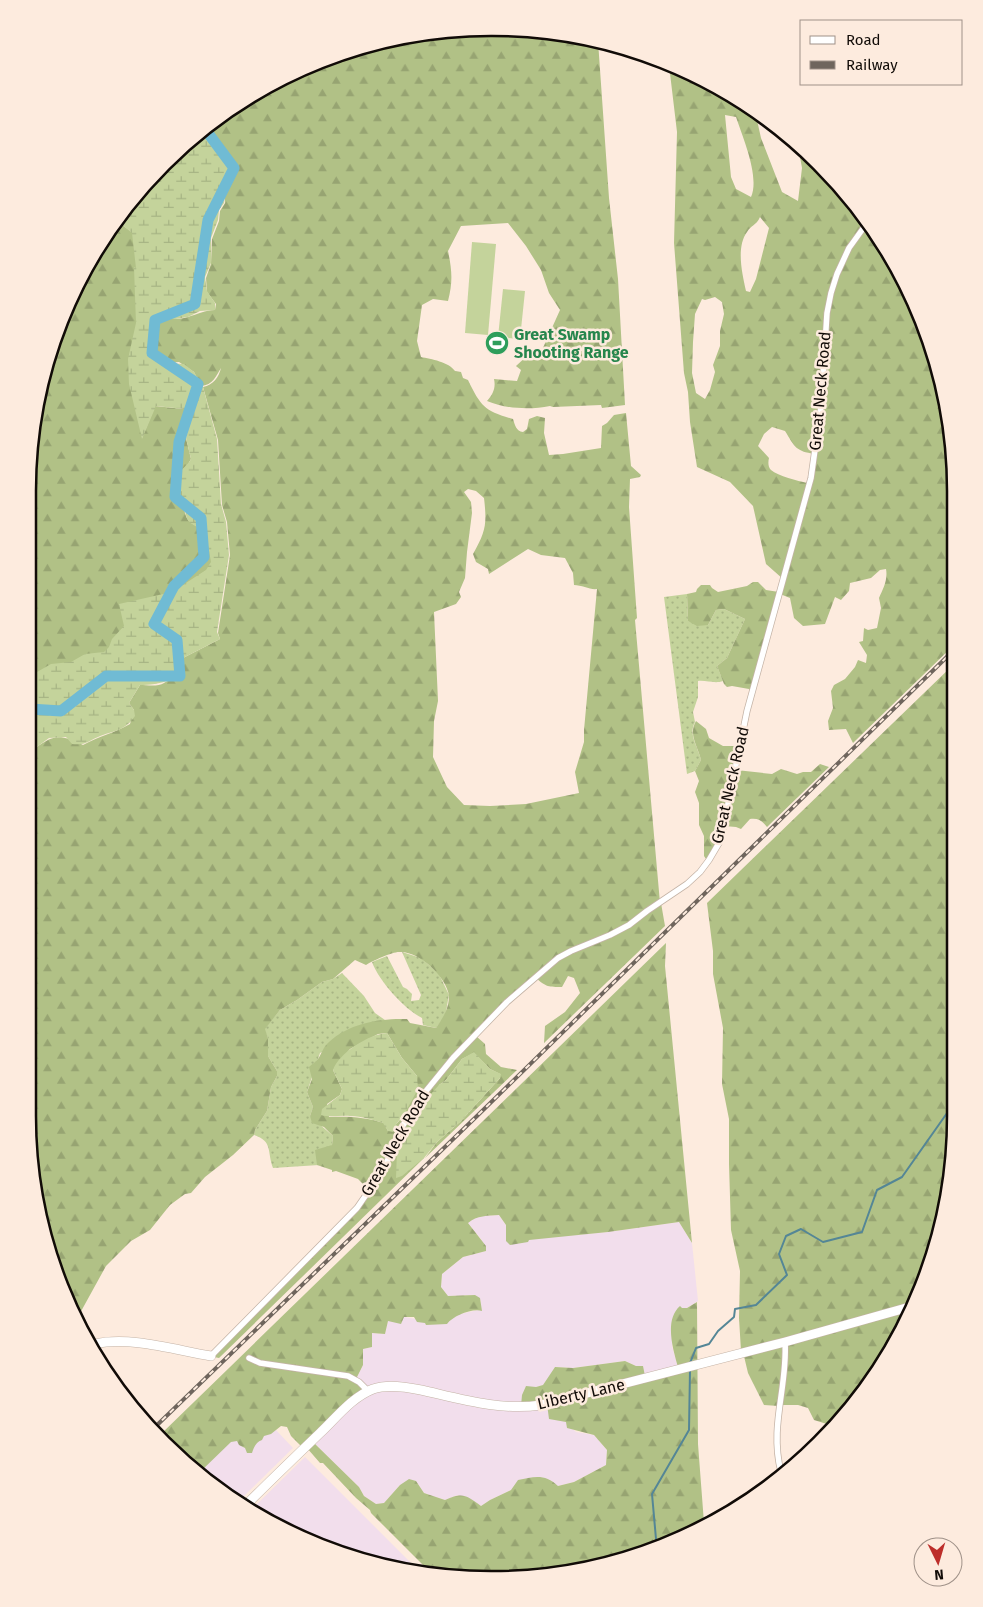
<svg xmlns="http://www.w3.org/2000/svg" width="983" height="1607" viewBox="0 0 983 1607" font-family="'Fira Sans',sans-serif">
  <defs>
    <pattern id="grass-dots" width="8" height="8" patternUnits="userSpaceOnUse" patternTransform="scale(1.25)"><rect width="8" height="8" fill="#c4d39b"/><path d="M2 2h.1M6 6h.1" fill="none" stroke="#a7b484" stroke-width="1.8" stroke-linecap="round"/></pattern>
    <pattern id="forest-firs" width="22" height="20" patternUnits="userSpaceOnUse" patternTransform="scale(1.25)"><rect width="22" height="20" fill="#b1c186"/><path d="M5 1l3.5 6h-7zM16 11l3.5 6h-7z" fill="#97a472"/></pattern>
    <pattern id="wetland-marsh" width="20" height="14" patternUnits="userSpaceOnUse" patternTransform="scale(1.25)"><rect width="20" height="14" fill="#c4d39b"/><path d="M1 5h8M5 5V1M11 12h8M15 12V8" fill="none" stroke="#a7b484"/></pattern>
  </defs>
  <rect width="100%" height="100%" fill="#fdebde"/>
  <g fill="#f2deec">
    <path d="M499 1215 506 1225V1241L608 1232 679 1222 692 1243 698 1301 687 1308H682L672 1346 678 1367 645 1377 636 1366 625 1361 573 1368 555 1367 544 1385 536 1387 547 1404 576 1432 594 1435 607 1450 606 1465 574 1482 558 1486 511 1490 490 1500 481 1506 458 1495 445 1500 424 1493 416 1481 400 1485 384 1503 376 1504 364 1496 359 1487 313 1442 356 1379 363 1365V1349L372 1347V1333L385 1334 388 1321 404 1317 416 1319 451 1318 460 1314 478 1310 481 1301 475 1295 448 1296 441 1287 442 1274 463 1257 486 1251 481 1239 468 1223 473 1219 482 1216Z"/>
    <path d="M259 1412 293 1448 240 1500 209 1484 196 1471Z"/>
    <path d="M305 1457 415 1567 343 1555 254 1507Z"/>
  </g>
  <g fill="url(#grass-dots)">
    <path d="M687 594 688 621 708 625 716 610 724 609 745 619 727 658 717 666 723 681C715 684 706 680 698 681V697L693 712 695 722C688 735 698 747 701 760L695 771 687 774 664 597Z"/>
    <path d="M402 952 421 958 439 974 449 995 445 1016 436 1028 423 1025 422 1018C404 1009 379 981 372 962L387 956 403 987 407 989 412 994 411 1001 419 1000 421 995Z"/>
    <path d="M342 973 364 996 375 1013 385 1020 320 1053 307 1092 313 1107 310 1116 333 1136 332 1145 319 1165 273 1168C267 1152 273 1141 254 1135L255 1130 267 1111 271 1087 277 1076V1071L268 1056V1038L264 1029 280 1010 297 1000 322 982 333 979Z"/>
  </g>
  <g fill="url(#forest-firs)" fill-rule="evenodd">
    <path d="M522 28 598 41 609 198 618 279 625 405 602 408 601 405 553 407 550 406C530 410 506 409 487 401 493 394 496 388 494 379L517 381 521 370 516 366 529 354 542 350 560 310 549 293 541 270 526 246 508 223 461 226 448 251C452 270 453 282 448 301L433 299 422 305 417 341 421 357C431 359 449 362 455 371L461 372 463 378 468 380C481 407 485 411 513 419 515 425 516 431 523 432L527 429 529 419 537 416 545 418 544 433 549 455 563 454 601 448 602 426 607 423 614 415 626 413 631 466 641 475 640 477 630 479 629 507 637 618 635 620 660 903H661L665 926 544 1043 545 1026 565 1012 580 993 574 978 568 976 562 987C549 987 546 987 536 978L506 1004 476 1036 485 1044 486 1054 501 1067 517 1070 425 1158 437 1142 461 1121 500 1078V1074L490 1069 474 1053 462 1059 446 1080 439 1085 424 1158 219 1358 214 1357V1354L370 1191 358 1179 336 1171 332 1172V1170L317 1165 315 1150 332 1145 333 1136 324 1127 312 1123 310 1116 313 1107 307 1092 312 1079 309 1067C312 1064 317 1061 318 1059 322 1053 323 1047 329 1042 349 1023 381 1018 407 1019L410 1023 436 1028C443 1018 449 1008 449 996 447 977 418 950 399 952 392 952 372 961 366 965L355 960 333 979 322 982 297 1000 280 1010 265 1029 268 1038V1056L277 1071V1076L271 1087 267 1111 255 1130 254 1135 233 1155 205 1177 191 1193 185 1194 170 1205 150 1230 131 1241 106 1266 79 1315 52 1264 28 1115 30 752C53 735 57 733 83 745 99 736 115 733 130 724L134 710 129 703 140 685C147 685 158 687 164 683 169 680 173 677 178 674L183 658 220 639 218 633 230 555 227 522 222 505 218 440 203 387C213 385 219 377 221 368 216 376 213 385 201 386L194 372 179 362 166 363 151 353C150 339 149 330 159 319 169 318 178 320 188 317 198 314 205 310 215 310L216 304 207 292 206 278 211 264 212 239 219 221 220 211 225 203 224 195 234 175C231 167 222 151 217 145 211 139 208 137 207 128L259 90 342 52 431 32ZM468 489 476 491 484 498C487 524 486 531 473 554L476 562 488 569 489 574 528 549 541 555 565 558 573 573 574 585C582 585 590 590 597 589L584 730V742L575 772 579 793 526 804 490 806 464 805 447 787 433 757 434 721 438 701 434 612 456 604 461 597 459 592 465 578 467 552 472 513 471 502 464 492ZM387 1033 402 1058 417 1076C411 1096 407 1119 388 1131L384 1123C365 1117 349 1116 329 1117L327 1104 340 1095 342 1089 333 1070 350 1049 378 1034Z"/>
    <path d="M669 65 696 75 755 111 761 138 782 192 798 201 802 168 798 146 841 186 893 260 931 343 954 461V645L853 743 846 729 829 730 828 721 833 708 831 691 834 685 845 679 855 667 858 660 866 663 867 655 859 642 863 641 864 628 868 630 877 628 881 608 879 598C883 589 888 580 886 569L880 570 871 578 850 583 849 591 841 600 835 597 825 624 803 626 794 618 790 598 780 594 752 693 749 689 732 686 727 687 724 684 717 666 727 658 745 619 724 609 716 610 708 625 697 626 688 621 687 594 696 592 697 589 701 585H710L712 588 718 592 747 586 753 582H758L766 590 779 592 783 579 766 564 753 506 730 482 697 467 690 422 688 392 684 373 674 243 677 132ZM725 115 736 117C743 138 760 177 751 197L736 189 731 177ZM760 217 769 228 756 279 750 292 746 291C742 273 736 247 747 232 751 225 756 226 760 217ZM715 297 722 302 724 314 720 331V346L713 365 715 372 710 390 705 399 696 393 692 373 693 342 695 314 702 299 705 300ZM772 427 785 431C795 447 795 451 815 454L807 483C798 481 778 476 771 470 768 467 768 462 769 458L758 446 764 434Z"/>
    <path d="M119 216 121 224 133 233 137 269 142 438 155 406 193 410 186 438 191 459 187 466 181 472C182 486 181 503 186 516 188 523 195 524 200 529 209 537 210 552 212 563L207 570 125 627 105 653 30 677 31 431 63 314Z"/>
    <path d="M954 664 952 1176 920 1293 860 1398 830 1425 814 1420 808 1408 798 1405H780L779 1406 764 1405 748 1373 743 1352 741 1351 739 1318 740 1271 731 1230 729 1164V1119L722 1084 723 1028 713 974V951L707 903Z"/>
    <path d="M696 721 706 729 709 738 723 746H740L736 770 772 774 781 769 797 774 803 772H811L820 764 829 767 767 827C762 821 759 818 750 819L741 829 736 827 724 826 708 862 704 856V836L699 825V803L695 792 699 781 695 771 701 760C698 746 688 735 696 721Z"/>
    <path d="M666 943 665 966 692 1243 679 1222 608 1232 529 1240 528 1242 510 1245 506 1241V1225L499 1215C488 1216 477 1215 468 1223L486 1246V1251L463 1257 442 1274 441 1287 448 1296 475 1295 480 1298 482 1311C472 1308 453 1316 447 1324L426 1325 425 1323 417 1322 414 1317H404L401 1324 388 1321 385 1334 372 1333V1347L363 1349V1365L356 1379 366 1389 313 1442 359 1487 364 1496 376 1504 384 1503 400 1485 409 1479 416 1481 424 1493 445 1500C463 1492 466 1495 481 1506L490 1500 511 1490 518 1480C533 1477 545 1473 558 1486L574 1482 606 1465 607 1450 594 1435 567 1428 566 1422 549 1419 547 1404 521 1406 522 1395 526 1386 536 1387 543 1385 555 1367 573 1368 625 1361 636 1366H643L645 1376 678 1367C673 1349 664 1320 680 1306L682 1308H687L697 1302 698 1444 704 1523 640 1555 491 1579 427 1569 371 1513 370 1510 356 1498 323 1463H320L307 1448 304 1449 291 1436 287 1427 281 1426 271 1434 264 1436 262 1440C256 1442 254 1447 252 1453H247L245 1448 239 1445 237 1441 231 1442 199 1473 160 1435Z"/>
  </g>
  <g fill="url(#wetland-marsh)">
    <path d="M207 128C208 136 210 141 218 146 223 157 230 158 233 174L223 195 224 203 219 210 218 220 211 238V263L205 277 207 291 215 303V310L200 311 188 317 175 319H159C149 330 150 340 151 353L166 363 184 364 194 372 203 387 217 439 221 504 226 522 229 555 217 632 220 639 183 658C183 681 159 685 140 685L129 703 134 710 135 716C124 732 114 730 98 737 86 742 87 745 72 744L66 737 49 738 30 752V676L51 664 71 662 85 654 104 652 109 647 112 639 124 626 119 604 172 592 206 570 211 562 208 545 199 528C181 519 189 516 183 503 177 493 171 487 178 474 181 469 188 465 191 459L186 438 193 410 156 406 142 439 129 384 128 359 136 323 134 267 136 268 132 233 120 223 119 217 123 209 185 143Z"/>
    <path d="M387 1033 402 1058 417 1076 418 1089 406 1111 395 1126 394 1132 388 1131 383 1123C373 1120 362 1116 350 1116 340 1115 331 1118 321 1115L322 1109 340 1095 342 1089 333 1070C339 1053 369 1034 387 1033Z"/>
    <path d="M474 1052 490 1069 501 1074 500 1078 461 1121 437 1142 424 1158 402 1176 396 1178 397 1151 419 1107 439 1085 446 1080 462 1059Z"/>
  </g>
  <g fill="#c4d39b">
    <path d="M472 242 496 244 488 335 465 333Z"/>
    <path d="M503 289 525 291 520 339 498 337Z"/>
  </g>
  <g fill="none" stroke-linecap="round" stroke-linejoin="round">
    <g stroke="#548696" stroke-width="2">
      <path d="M690 1363 696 1348 709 1344 718 1331 734 1317 735 1309 756 1305 787 1275 779 1254 786 1236 801 1229 823 1242 862 1232 877 1190 902 1177 952 1106"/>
      <path d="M655 1548 656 1539 652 1494 689 1430 690 1370"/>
    </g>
    <path stroke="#70bbd4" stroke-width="11" d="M30 709 61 711 106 676H180L177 640 154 624 174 586 204 557 201 518 175 497 179 442 198 384 152 353 155 320 195 304 208 220 234 168 205 129"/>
    <g stroke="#c4b3a6" stroke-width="7">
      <g id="street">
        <path d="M211 1356 357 1208 384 1169 399 1132 417 1102 453 1058 507 1002 558 958 571 951 610 935 629 925 647 911 687 884 700 872 709 860 719 843 722 833 747 711 811 478 821 407 827 313 831 293 837 274 849 248 867 223"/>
        <path d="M249 1358 260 1363 348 1376 359 1382 368 1391"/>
        <path d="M781 1472C769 1426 788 1386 785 1342"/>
      </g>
    </g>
    <g stroke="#c4b3a6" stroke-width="10">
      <g id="secondary">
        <path d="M95 1344C130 1336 175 1350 211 1356"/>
        <path d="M247 1504C271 1480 296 1456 320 1433 336 1418 352 1397 373 1389 388 1384 406 1387 421 1390 461 1399 500 1411 541 1405L785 1342 913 1306"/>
      </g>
    </g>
    <use href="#street" stroke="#fff" stroke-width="5.5"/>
    <use href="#secondary" stroke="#fff" stroke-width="9"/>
    <g stroke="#6f655d" stroke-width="4">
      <path id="rail" d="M154 1428 477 1116 954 650"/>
    </g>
    <use href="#rail" stroke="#fdebde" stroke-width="2" stroke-dasharray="5.5" stroke-linecap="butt"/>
  </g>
  <defs>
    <g id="stadium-disc" transform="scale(1.25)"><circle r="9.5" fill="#2e9e5b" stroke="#fdebde"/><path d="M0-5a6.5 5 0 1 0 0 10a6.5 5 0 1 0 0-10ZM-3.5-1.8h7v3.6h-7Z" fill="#fff"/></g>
  </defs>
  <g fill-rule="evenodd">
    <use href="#stadium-disc" x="497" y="343"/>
  </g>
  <g text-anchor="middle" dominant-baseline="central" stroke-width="5" stroke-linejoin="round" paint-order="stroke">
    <g font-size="16" font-weight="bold" fill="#27864d" stroke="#fdebde" text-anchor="start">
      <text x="514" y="334">Great Swamp<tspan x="514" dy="18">Shooting Range</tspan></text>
    </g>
    <g font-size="16" fill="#110b07" stroke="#fdebde">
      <text transform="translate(820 391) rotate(-85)">Great Neck Road</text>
      <text transform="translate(730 785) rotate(-77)">Great Neck Road</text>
      <text transform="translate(395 1143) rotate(-60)">Great Neck Road</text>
      <text transform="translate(581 1394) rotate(-13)">Liberty Lane</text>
    </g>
  </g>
  <path d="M0 0H983V1607H0ZM491 36H492A455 455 0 0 1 947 491V1116A455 455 0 0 1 492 1571H491A455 455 0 0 1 36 1116V491A455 455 0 0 1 491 36Z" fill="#fdebde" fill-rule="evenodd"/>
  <path fill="none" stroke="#110b07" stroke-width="2.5" d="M491 36H492A455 455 0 0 1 947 491V1116A455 455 0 0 1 492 1571H491A455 455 0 0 1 36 1116V491A455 455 0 0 1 491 36Z"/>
  <rect x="800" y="20" width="162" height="65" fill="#fdebde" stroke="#9f9188"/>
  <rect x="810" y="36" width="25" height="8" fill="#ffffff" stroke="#9f9188"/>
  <text x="846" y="45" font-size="15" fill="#110b07">Road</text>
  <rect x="810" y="61" width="25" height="8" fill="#6f655d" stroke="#9f9188"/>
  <text x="846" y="70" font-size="15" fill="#110b07">Railway</text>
  <g transform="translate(938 1562) rotate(175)"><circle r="24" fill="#fdebde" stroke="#9f9188"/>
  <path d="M0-4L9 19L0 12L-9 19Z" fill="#bd2e2a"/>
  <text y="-8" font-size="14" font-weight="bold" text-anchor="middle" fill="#110b07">N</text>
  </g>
</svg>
